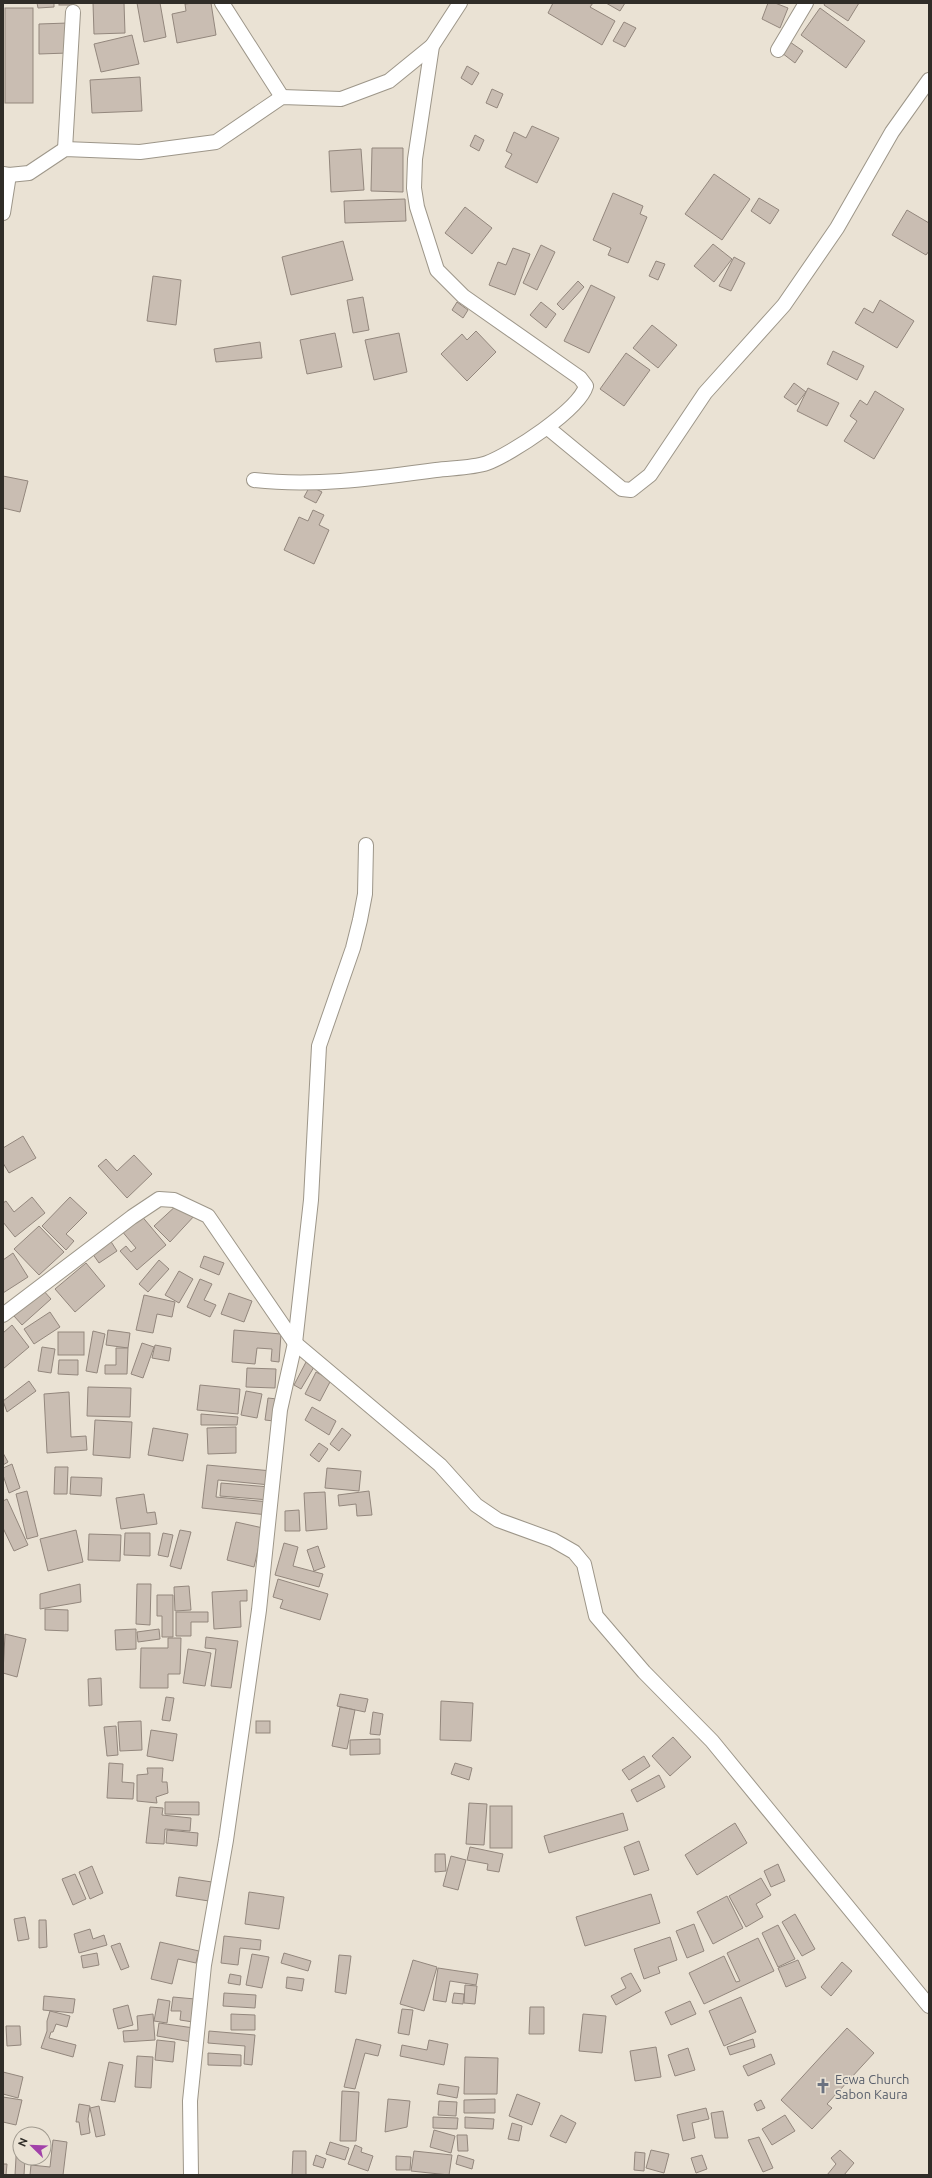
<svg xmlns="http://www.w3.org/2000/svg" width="932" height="2178" viewBox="0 0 932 2178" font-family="Ubuntu,sans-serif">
  <rect width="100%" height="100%" fill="#eae2d4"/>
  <g fill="#c9bdb2" stroke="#93877d">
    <path d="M37 3H54V7L38 8Z"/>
    <rect x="59" y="3" width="13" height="2"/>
    <path d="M93 3H124L125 33 94 34Z"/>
    <path d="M137 3H160L166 37 144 42Z"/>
    <path d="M193 3H211L216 35 177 43 172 14 186 11 185 4Z"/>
    <path d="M553 3H593L590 7 615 21 602 45 548 13Z"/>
    <path d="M606 3H625L620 11Z"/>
    <path d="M768 3H775L788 8 780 28 762 19Z"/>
    <path d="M825 3H859L848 21 824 5Z"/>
    <rect x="5" y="8" width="28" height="95"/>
    <path d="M820 8 865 41 846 68 801 35Z"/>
    <path d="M624 22 636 28 625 47 613 41Z"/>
    <path d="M68 23V53L39 54V24Z"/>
    <path d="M132 35 139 64 101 72 94 44Z"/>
    <path d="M790 42 803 51 795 63 782 53Z"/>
    <path d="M467 66 479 73 472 85 461 78Z"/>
    <path d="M140 77 142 111 92 113 90 80Z"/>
    <path d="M492 89 503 94 497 108 486 103Z"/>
    <path d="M532 126 559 138 537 183 505 167 512 154 506 151 514 132 526 138Z"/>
    <path d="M475 135 484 140 479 151 470 146Z"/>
    <path d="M372 148H403V192L371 191Z"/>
    <path d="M361 149 364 190 331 192 329 151Z"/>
    <path d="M714 174 750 199 722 240 685 214Z"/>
    <path d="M613 193 643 206 640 214 647 217 628 263 608 255 611 248 593 240Z"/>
    <path d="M759 198 779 210 770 224 751 211Z"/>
    <path d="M405 199 406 221 345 223 344 201Z"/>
    <path d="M465 207 492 228 472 254 445 233Z"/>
    <path d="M907 210 929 223V251L926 255 892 235Z"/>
    <path d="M343 241 353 280 291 295 282 257Z"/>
    <path d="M713 244 732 259 714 282 694 266Z"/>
    <path d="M541 245 555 252 537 290 523 283Z"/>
    <path d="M513 248 530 254 515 295 489 285 498 262 506 265Z"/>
    <path d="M734 257 745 263 731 291 719 286Z"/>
    <path d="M656 261 665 264 658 280 649 276Z"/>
    <path d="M153 276 181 280 176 325 147 321Z"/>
    <path d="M578 281 584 287 563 310 557 304Z"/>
    <path d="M591 285 615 297 589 353 564 341Z"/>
    <path d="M363 297 369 330 353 333 347 300Z"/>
    <path d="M880 300 914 321 897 348 855 323 864 308 873 313Z"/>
    <path d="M457 302 468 310 463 318 452 310Z"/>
    <path d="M541 302 556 314 546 328 530 315Z"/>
    <path d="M652 325 677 345 658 368 633 348Z"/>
    <path d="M476 331 496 352 467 381 441 354 462 334 467 340Z"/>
    <path d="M335 333 342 367 307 374 300 340Z"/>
    <path d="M399 333 407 372 374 380 365 340Z"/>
    <path d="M260 342 262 358 216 362 214 349Z"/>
    <path d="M833 351 864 366 857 380 827 364Z"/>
    <path d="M626 353 650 370 624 406 600 389Z"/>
    <path d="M794 383 806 392 796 405 784 397Z"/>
    <path d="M808 388 839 403 827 426 797 411Z"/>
    <path d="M875 391 904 409 874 459 844 441 857 421 850 416 860 400 867 405Z"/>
    <path d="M3 476 28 481 20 512 3 508Z"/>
    <path d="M310 486 322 492 316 503 304 497Z"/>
    <path d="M313 510 324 515 319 525 329 530 314 564 284 550 299 517 308 521Z"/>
    <path d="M23 1136 36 1158 9 1173 3 1163V1148Z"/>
    <path d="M134 1155 152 1174 127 1198 98 1166 106 1159 117 1171Z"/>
    <path d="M32 1197 45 1213 15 1237 3 1222V1203L6 1201 14 1212Z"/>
    <path d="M70 1197 87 1213 66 1234 74 1241 66 1250 42 1226Z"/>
    <path d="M178 1204 196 1214 170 1242 154 1226Z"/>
    <path d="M140 1214 166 1245 137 1270 120 1251 126 1246 131 1252 136 1248 121 1230Z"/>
    <path d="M39 1226 64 1252 39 1275 14 1249Z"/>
    <path d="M110 1240 117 1251 99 1263 92 1253Z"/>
    <path d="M13 1253 28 1277 3 1293V1260Z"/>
    <path d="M204 1256 224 1263 219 1275 200 1267Z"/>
    <path d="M159 1260 169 1269 148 1292 139 1284Z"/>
    <path d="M86 1263 105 1286 75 1312 55 1289Z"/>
    <path d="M179 1271 193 1279 179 1303 165 1295Z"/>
    <path d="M200 1279 212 1284 204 1300 216 1305 210 1317 187 1307Z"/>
    <path d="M43 1290 51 1299 22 1325 14 1316Z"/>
    <path d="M229 1293 252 1301 244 1322 221 1314Z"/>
    <path d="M144 1295 175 1302 172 1317 157 1314 153 1333 136 1330Z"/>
    <path d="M50 1312 60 1327 34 1344 24 1329Z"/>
    <path d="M12 1325 29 1347 3 1369V1333Z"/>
    <path d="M108 1330 130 1333 128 1348 106 1345Z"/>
    <path d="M234 1330 281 1334 279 1362 271 1361 272 1349 257 1348 255 1364 232 1362Z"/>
    <path d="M93 1331 105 1334 97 1373 86 1371Z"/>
    <rect x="58" y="1332" width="26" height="23"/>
    <path d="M142 1343 154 1347 143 1378 131 1374Z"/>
    <path d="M155 1345 171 1348 169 1361 152 1358Z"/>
    <path d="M42 1347 55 1349 51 1373 38 1371Z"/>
    <path d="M116 1348H128L127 1374H105V1365H116Z"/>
    <path d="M59 1360H78V1375L58 1374Z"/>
    <path d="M306 1362 314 1367 301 1389 294 1385Z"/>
    <path d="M247 1368 276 1369 275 1388 246 1387Z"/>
    <path d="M316 1372 331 1380 320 1401 305 1394Z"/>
    <path d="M29 1381 36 1391 7 1412 3 1401Z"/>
    <path d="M200 1385 240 1389 238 1414 197 1410Z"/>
    <path d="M88 1387 131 1388 130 1417 87 1416Z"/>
    <path d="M246 1391 262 1394 257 1418 241 1415Z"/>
    <path d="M69 1392 71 1437 86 1436 87 1450 47 1453 44 1394Z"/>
    <path d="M268 1398 277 1399 274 1421 265 1420Z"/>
    <path d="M312 1407 336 1421 329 1435 305 1420Z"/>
    <path d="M201 1414 238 1417 237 1425H201Z"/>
    <path d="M95 1420 132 1422 130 1458 93 1455Z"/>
    <path d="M236 1427V1453L208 1454 207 1428Z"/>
    <path d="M153 1428 188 1434 183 1461 148 1455Z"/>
    <path d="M342 1428 351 1435 339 1451 330 1444Z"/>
    <path d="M319 1443 328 1449 319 1462 310 1455Z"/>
    <path d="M3 1453 8 1462 3 1465Z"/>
    <path d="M12 1464 20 1488 9 1493 3 1475V1468Z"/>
    <path d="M207 1465 272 1471 270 1485 218 1480 216 1497 269 1502 268 1515 202 1508Z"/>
    <path d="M55 1467H68L67 1494H54Z"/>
    <path d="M327 1468 361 1471 359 1491 325 1488Z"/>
    <path d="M71 1477 102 1478 101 1496 70 1494Z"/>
    <path d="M221 1483 270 1487 269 1500 220 1496Z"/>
    <path d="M27 1491 38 1536 27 1539 16 1494Z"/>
    <path d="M369 1491 372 1515 357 1516 356 1504 339 1506 338 1495Z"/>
    <path d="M325 1492 327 1529 306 1531 304 1493Z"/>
    <path d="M144 1494 147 1513 155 1512 157 1524 121 1529 116 1498Z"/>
    <path d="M7 1499 28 1545 14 1551 3 1528V1501Z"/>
    <path d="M299 1510 300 1531H285V1511Z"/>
    <path d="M236 1522 263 1528 254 1567 227 1560Z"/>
    <path d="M76 1530 83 1562 48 1571 40 1539Z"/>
    <path d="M180 1530 191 1532 181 1569 170 1566Z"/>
    <path d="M125 1533H150V1556L124 1555Z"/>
    <path d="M163 1533 173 1535 168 1557 158 1555Z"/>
    <path d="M89 1534 121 1535 120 1561 88 1560Z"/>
    <path d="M284 1543 298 1547 293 1566 323 1574 319 1587 275 1575Z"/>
    <path d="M318 1546 325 1567 314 1571 307 1550Z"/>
    <path d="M278 1579 328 1594 320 1620 280 1608 283 1600 273 1597Z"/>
    <path d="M80 1584 81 1602 40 1609V1594Z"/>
    <path d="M137 1584H151L150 1625 136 1624Z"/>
    <path d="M189 1586 191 1610 175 1611 174 1587Z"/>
    <path d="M247 1590V1601H240L241 1627 214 1629 212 1592Z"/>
    <path d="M157 1595H173V1637H162V1616H157Z"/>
    <path d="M45 1609 68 1610V1631L45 1630Z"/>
    <path d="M176 1612H208V1622H191V1636H176Z"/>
    <path d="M136 1629V1649L116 1650 115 1630Z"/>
    <path d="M159 1629 160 1639 138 1642 137 1632Z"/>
    <path d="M5 1634 26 1639 17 1677 3 1673Z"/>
    <path d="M206 1637 238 1641 231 1688 211 1686 216 1649 205 1648Z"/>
    <path d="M168 1638H181L180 1674H168V1688H140L141 1648H168Z"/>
    <path d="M188 1649 211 1653 205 1686 183 1683Z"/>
    <path d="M101 1678 102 1705 89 1706 88 1679Z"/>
    <path d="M340 1694 368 1699 365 1712 337 1706Z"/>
    <path d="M166 1697 174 1698 170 1721 162 1720Z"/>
    <path d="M441 1701 473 1703 471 1741 440 1740Z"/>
    <path d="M340 1707 355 1710 347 1749 332 1746Z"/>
    <path d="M373 1712 383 1714 380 1735 370 1734Z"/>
    <path d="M141 1721 142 1750 120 1751 118 1722Z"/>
    <rect x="256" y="1721" width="14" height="12"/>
    <path d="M116 1726 118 1755 107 1756 104 1727Z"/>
    <path d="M151 1730 177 1734 173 1761 147 1756Z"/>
    <path d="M673 1737 691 1757 670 1776 652 1756Z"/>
    <path d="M380 1739V1754L350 1755V1740Z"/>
    <path d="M644 1756 650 1766 629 1780 622 1770Z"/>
    <path d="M109 1763 123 1764 122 1782 134 1783 133 1799 107 1798Z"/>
    <path d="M455 1763 472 1768 469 1780 451 1774Z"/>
    <path d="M147 1768H163L162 1782H167L168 1793 156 1797 157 1803 137 1801V1775L148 1774Z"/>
    <path d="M659 1775 665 1787 637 1802 631 1790Z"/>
    <path d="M165 1802H199V1815L165 1814Z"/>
    <path d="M469 1803 487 1804 484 1845 466 1844Z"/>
    <rect x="490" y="1806" width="22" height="42"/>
    <path d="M150 1807 163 1808 162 1815 191 1818 190 1831 165 1829 164 1844 146 1843Z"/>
    <path d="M623 1813 628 1830 549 1853 544 1836Z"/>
    <path d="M735 1823 747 1843 697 1875 685 1855Z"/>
    <path d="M167 1830 198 1833 197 1846 166 1843Z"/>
    <path d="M639 1841 649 1870 634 1875 624 1847Z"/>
    <path d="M470 1847 503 1854 499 1872 487 1870 488 1864 467 1860Z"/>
    <path d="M435 1854H445L446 1871 435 1872Z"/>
    <path d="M451 1856 466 1860 458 1890 443 1886Z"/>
    <path d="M778 1864 785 1881 771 1887 764 1871Z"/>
    <path d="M92 1866 103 1893 90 1899 79 1872Z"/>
    <path d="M75 1874 86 1899 73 1905 62 1879Z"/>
    <path d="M179 1877 212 1882 209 1901 176 1896Z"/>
    <path d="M761 1878 771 1895 756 1904 763 1917 746 1927 729 1896Z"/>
    <path d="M249 1892 284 1897 279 1929 245 1924Z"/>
    <path d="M651 1894 660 1923 585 1946 576 1917Z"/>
    <path d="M727 1896 743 1928 713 1944 697 1912Z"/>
    <path d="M795 1914 815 1949 802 1956 782 1922Z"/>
    <path d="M25 1917 29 1939 18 1941 14 1919Z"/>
    <path d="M39 1920H46L47 1947 39 1948Z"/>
    <path d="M694 1924 704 1951 687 1958 676 1931Z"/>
    <path d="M778 1925 795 1959 778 1967 762 1933Z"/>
    <path d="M90 1929 93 1939 104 1935 107 1945 79 1953 74 1934Z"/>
    <path d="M224 1936 261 1940 260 1950 240 1948 238 1965 221 1963Z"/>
    <path d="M670 1937 677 1960 658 1967 660 1973 644 1979 634 1949Z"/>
    <path d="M758 1938 774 1971 704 2004 689 1973 724 1956 736 1982 740 1981 727 1953Z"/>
    <path d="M160 1942 199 1951 196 1963 178 1959 172 1984 151 1979Z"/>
    <path d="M120 1943 129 1967 121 1970 111 1946Z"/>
    <path d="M97 1953 99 1965 83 1968 81 1956Z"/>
    <path d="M284 1953 311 1961 308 1971 281 1963Z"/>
    <path d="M252 1954 269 1957 262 1988 246 1985Z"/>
    <path d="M339 1955 351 1956 346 1994 335 1992Z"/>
    <path d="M413 1960 437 1967 424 2011 400 2004Z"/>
    <path d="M798 1960 806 1978 786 1987 778 1968Z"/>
    <path d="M842 1962 852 1971 831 1996 821 1987Z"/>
    <path d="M438 1968 478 1974 476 1985 450 1981 446 2002 433 2000Z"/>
    <path d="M631 1973 641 1991 616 2005 611 1996 626 1988 621 1978Z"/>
    <path d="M230 1974 241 1976 240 1985 228 1983Z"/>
    <path d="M287 1977 304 1979 302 1991 286 1988Z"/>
    <path d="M465 1985 477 1986 475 2004 464 2003Z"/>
    <path d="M224 1993 256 1995 255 2008 223 2006Z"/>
    <path d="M454 1993 464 1994 463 2004 452 2003Z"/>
    <path d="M44 1996 75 1999 73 2013 43 2010Z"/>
    <path d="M173 1997 195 1999 193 2022 180 2020 181 2011H171Z"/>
    <path d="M741 1997 756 2032 724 2046 709 2011Z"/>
    <path d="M158 1999 170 2001 167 2023 154 2021Z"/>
    <path d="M690 2001 696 2014 671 2025 665 2012Z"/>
    <path d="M128 2005 133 2025 118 2029 113 2009Z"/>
    <path d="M530 2007H544V2034H529Z"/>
    <path d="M402 2009 413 2010 409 2035 398 2033Z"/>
    <path d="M50 2011 70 2016 67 2027 56 2024 53 2032H51L49 2038 76 2045 73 2057 41 2048 47 2031V2021Z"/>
    <path d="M153 2014 155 2040 124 2042 123 2031 138 2030 137 2016Z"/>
    <path d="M231 2014 255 2015V2030H231Z"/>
    <path d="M583 2014 606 2016 602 2053 579 2051Z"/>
    <path d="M159 2023 194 2028 192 2042 157 2036Z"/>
    <path d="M6 2026H20L21 2045 7 2046Z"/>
    <path d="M847 2028 874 2053 827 2104 832 2108 812 2129 781 2100Z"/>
    <path d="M209 2031 255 2035 252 2065 244 2064 245 2046 208 2043Z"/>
    <path d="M356 2039 381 2045 378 2056 365 2053 355 2089 344 2087Z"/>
    <path d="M753 2039 755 2047 730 2055 727 2047Z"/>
    <path d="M157 2040 175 2042 173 2062 155 2060Z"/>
    <path d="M429 2040 448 2044 444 2065 400 2056 402 2045 427 2050Z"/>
    <path d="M656 2047 661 2077 635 2081 630 2051Z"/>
    <path d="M688 2048 695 2070 675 2076 668 2055Z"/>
    <path d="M208 2053 241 2055V2066L208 2065Z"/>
    <path d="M771 2054 775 2064 748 2076 743 2066Z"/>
    <path d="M137 2056 153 2057 151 2088 135 2087Z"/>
    <path d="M465 2057 498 2058 497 2094H464Z"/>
    <path d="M109 2062 123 2065 115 2102 101 2100Z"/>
    <path d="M3 2072 23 2077 18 2098 3 2094Z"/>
    <path d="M439 2084 459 2087 457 2098 437 2094Z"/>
    <path d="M342 2091 359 2092 356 2141H340Z"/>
    <path d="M517 2094 540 2103 532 2125 509 2116Z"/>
    <path d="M3 2097 22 2100 16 2125 3 2122Z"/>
    <path d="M388 2099 410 2101 407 2127 385 2132Z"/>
    <path d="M495 2099V2113H464V2100Z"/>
    <path d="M761 2100 765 2108 757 2111 754 2104Z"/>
    <path d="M439 2101 457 2102 456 2116 438 2115Z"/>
    <path d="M79 2104 90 2106 88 2119 90 2133 81 2135 79 2122H76Z"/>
    <path d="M99 2106 105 2135 96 2137 90 2108Z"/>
    <path d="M706 2108 709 2119 692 2123 695 2138 683 2141 677 2115Z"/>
    <path d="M723 2111 728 2138H715L711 2113Z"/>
    <path d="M561 2115 576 2123 566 2143 550 2136Z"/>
    <path d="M785 2115 795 2131 772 2145 762 2129Z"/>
    <path d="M433 2117 458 2118 457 2129 433 2128Z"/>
    <path d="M465 2117 494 2119 493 2129 465 2128Z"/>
    <path d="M512 2123 522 2126 519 2141 508 2139Z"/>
    <path d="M434 2130 455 2136 451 2153 430 2147Z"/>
    <path d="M457 2135H467L468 2151H458Z"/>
    <path d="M759 2137 773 2168 763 2172 748 2140Z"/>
    <path d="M17 2140H20V2158H25L24 2175H15Z"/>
    <path d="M53 2140 67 2142 63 2175H30L31 2165 50 2167Z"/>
    <path d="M330 2142 349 2148 345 2160 326 2154Z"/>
    <path d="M355 2145 362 2148 361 2152 373 2156 368 2171 348 2164Z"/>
    <path d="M651 2150 669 2154 664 2173 646 2168Z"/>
    <path d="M840 2150 854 2163 844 2175H827L836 2164 831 2158Z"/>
    <path d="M293 2151H306V2175H292Z"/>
    <path d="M414 2151 452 2155 449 2175 411 2171Z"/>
    <path d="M635 2152 645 2153 644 2171 634 2170Z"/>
    <path d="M316 2155 326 2159 323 2168 313 2165Z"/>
    <path d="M458 2155 474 2160 472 2169 456 2164Z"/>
    <path d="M702 2155 707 2169 696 2173 691 2158Z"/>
    <path d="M396 2156 411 2157 410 2170H396Z"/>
    <rect x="30" y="2158" width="11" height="4"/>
    <path d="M3 2164H7L6 2175H3Z"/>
  </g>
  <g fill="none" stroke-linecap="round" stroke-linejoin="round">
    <g stroke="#9d9689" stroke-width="16">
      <g id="minor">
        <path d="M222 3 282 97"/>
        <path d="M778 50 806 3"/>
        <path d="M65 149 73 12"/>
        <path d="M3 174 9 175 29 173 65 149 140 152 216 142 282 97 341 99 389 81 432 46"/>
        <path d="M3 213 9 175"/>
        <path d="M548 428 622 489 631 490 650 475 705 393 784 305 837 228 892 132 929 80"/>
        <path d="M254 480C315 487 376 478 436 470 451 468 473 468 487 463 511 454 579 410 586 386L580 378 463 296 437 270 417 207 414 188 415 159 432 46 460 3"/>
        <path d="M3 1315 132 1217 159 1199 174 1200 208 1216 295 1343 440 1465 476 1505 498 1520 553 1540 574 1552 584 1564 596 1616 644 1672 712 1741 929 2006"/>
        <path d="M191 2175 190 2101 204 1965 226 1840 259 1610 280 1410 295 1343 311 1200 319 1046 353 948 360 920 365 894 366 845"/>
      </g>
    </g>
    <use href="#minor" stroke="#fff" stroke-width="14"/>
  </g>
  <defs>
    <g id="church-bare" transform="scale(1.2)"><path d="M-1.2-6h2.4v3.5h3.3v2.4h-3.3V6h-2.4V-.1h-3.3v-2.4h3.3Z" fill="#6b7280" stroke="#eae2d4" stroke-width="2.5" paint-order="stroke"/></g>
  </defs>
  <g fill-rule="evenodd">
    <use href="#church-bare" x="823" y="2086"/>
  </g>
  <g text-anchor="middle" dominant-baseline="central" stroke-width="3.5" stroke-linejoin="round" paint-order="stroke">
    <g font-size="13" fill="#5b616d" stroke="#eae2d4" text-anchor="start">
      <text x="835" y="2079">Ecwa Church<tspan x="835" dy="15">Sabon Kaura</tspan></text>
    </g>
  </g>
  <rect width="932" height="2178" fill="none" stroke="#302d28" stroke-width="8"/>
  <g transform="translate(32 2146) rotate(293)"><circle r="19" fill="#eae2d4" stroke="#a09a8f"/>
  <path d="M0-3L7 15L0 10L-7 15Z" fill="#a241a9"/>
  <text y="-6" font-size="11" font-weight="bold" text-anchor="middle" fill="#302d28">N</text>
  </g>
</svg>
